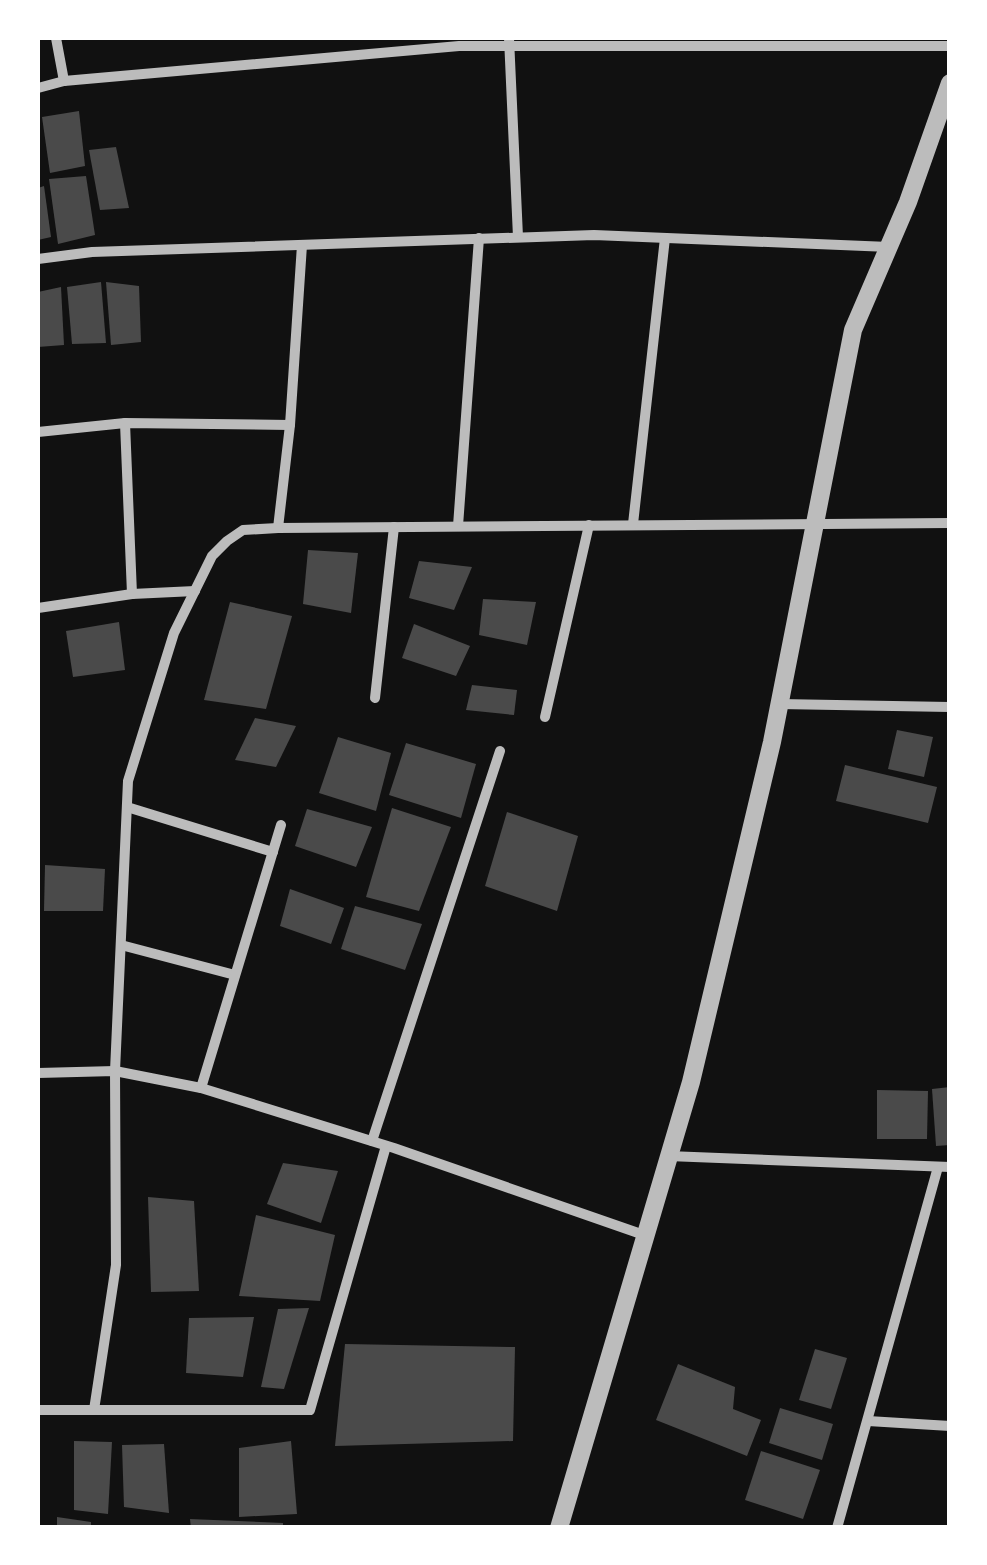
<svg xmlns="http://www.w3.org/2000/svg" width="987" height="1565" viewBox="0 0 987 1565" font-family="Karla,sans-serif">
  <rect width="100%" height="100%" fill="#111"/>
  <g fill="#4a4a4a">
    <path d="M79 111 85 166 50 173 42 117Z"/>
    <path d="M116 147 129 208 100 210 89 150Z"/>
    <path d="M86 176 95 235 58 244 49 179Z"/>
    <path d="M44 186 51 237 38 240V188Z"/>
    <path d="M101 282 106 343 72 344 67 287Z"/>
    <path d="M106 282 139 286 141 342 111 345Z"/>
    <path d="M61 287 64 345 38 347V292Z"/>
    <path d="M308 550 358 553 351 613 303 604Z"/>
    <path d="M419 561 472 567 454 610 409 598Z"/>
    <path d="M483 599 536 602 527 645 479 635Z"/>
    <path d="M230 602 292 616 266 709 204 700Z"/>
    <path d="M119 622 125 670 73 677 66 631Z"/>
    <path d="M414 624 470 646 456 676 402 658Z"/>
    <path d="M472 685 517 690 514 715 466 710Z"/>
    <path d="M255 718 296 726 276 767 235 760Z"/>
    <path d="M897 730 933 737 924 777 888 769Z"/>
    <path d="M338 737 391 753 376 811 319 793Z"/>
    <path d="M406 743 476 764 461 818 389 795Z"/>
    <path d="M845 765 937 787 928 823 836 801Z"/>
    <path d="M392 808 451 827 419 911 366 897Z"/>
    <path d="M307 809 372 827 356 867 295 846Z"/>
    <path d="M507 812 578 836 557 911 485 886Z"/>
    <path d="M45 865 105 869 103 911H44Z"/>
    <path d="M290 889 344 908 331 944 280 926Z"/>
    <path d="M355 906 422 924 405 970 341 949Z"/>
    <path d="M950 1087V1145L936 1146 932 1089Z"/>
    <path d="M877 1090 928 1091 927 1139H877Z"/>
    <path d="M283 1163 338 1171 321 1223 267 1204Z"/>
    <path d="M148 1197 194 1201 199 1291 151 1292Z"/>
    <path d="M256 1215 335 1235 320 1301 239 1296Z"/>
    <path d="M309 1308 284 1389 261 1387 278 1309Z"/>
    <path d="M254 1317 243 1377 186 1373 189 1318Z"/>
    <path d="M345 1344 515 1347 513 1441 335 1446Z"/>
    <path d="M815 1349 847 1358 831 1409 799 1400Z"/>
    <path d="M678 1364 735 1387 733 1409 761 1420 747 1456 656 1420Z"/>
    <path d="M780 1408 833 1424 822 1460 769 1443Z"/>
    <path d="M74 1441 112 1442 108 1514 74 1510Z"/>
    <path d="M291 1441 297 1514 239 1517V1448Z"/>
    <path d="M164 1444 169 1513 124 1507 122 1445Z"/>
    <path d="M761 1451 820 1470 803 1519 745 1500Z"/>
    <path d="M57 1517 91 1522V1528H57Z"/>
    <path d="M190 1519 283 1523V1528H191Z"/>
  </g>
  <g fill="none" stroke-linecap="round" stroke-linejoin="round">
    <g stroke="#bcbcbc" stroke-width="10">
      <path d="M56 38 64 81"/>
      <path d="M509 38 518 237"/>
      <path d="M38 88 64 81 459 46H950"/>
      <path d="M38 259 92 252 594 235 889 247"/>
      <path d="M125 423 132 594"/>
      <path d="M290 425 278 528 950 523"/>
      <path d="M38 432 125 423 290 425 302 245"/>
      <path d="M633 524 665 238"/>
      <path d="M458 526 479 238"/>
      <path d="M38 608 132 594 195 591"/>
      <path d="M375 698 394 527"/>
      <path d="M779 704 950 707"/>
      <path d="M545 717 589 525"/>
      <path d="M127 807 273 852"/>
      <path d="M121 945 235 975"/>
      <path d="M38 1073 115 1071 201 1088 394 1148 644 1235"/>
      <path d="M201 1088 281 825"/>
      <path d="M372 1141 500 751"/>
      <path d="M668 1156 950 1167"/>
      <path d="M38 1410H310L386 1146"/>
      <path d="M94 1410 116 1265 115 1071 128 781 174 633 212 556 227 541 243 530 278 528"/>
      <path d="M868 1421 950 1426"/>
      <path d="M837 1528 938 1167"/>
    </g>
    <path stroke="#bcbcbc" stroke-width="18" d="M559 1528 691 1082 772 742 853 330 908 202 950 83"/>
  </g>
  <rect width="987" height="1565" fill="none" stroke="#ffffff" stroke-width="80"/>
</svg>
